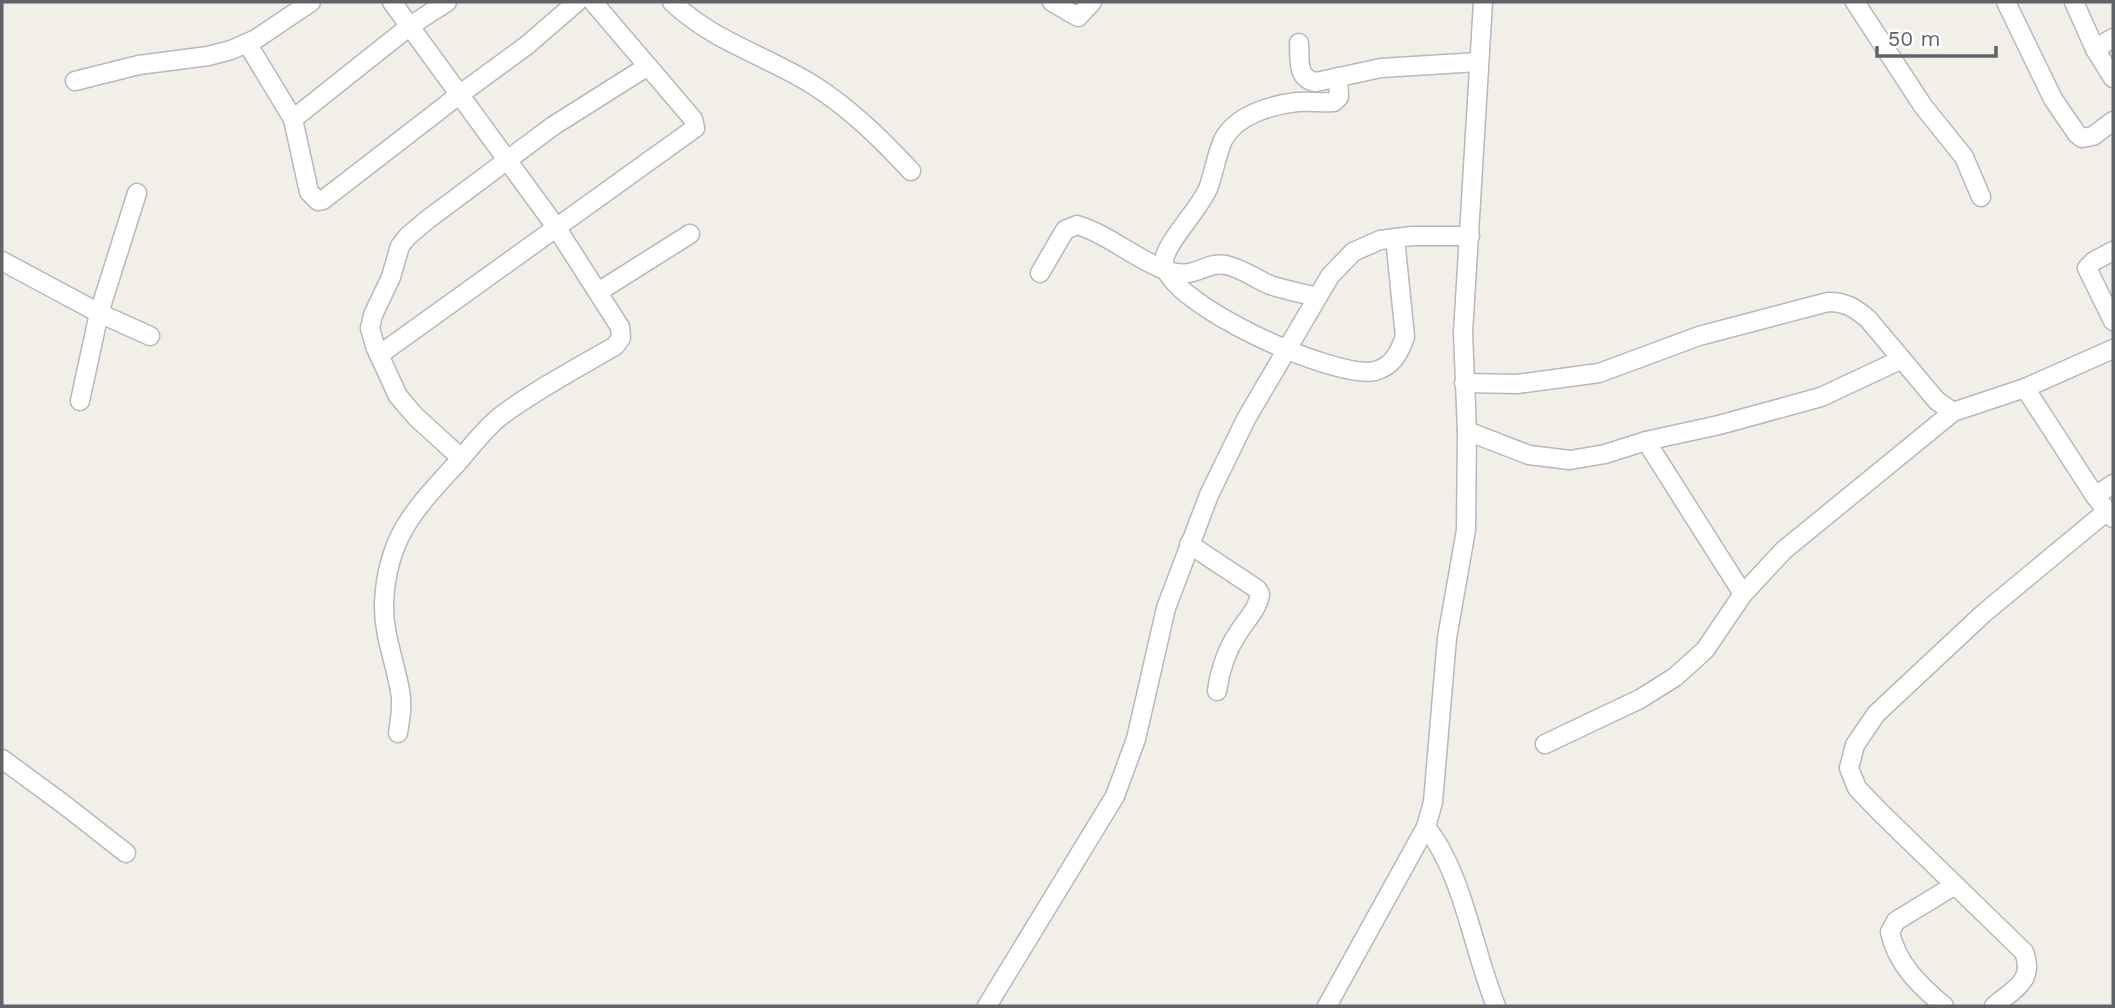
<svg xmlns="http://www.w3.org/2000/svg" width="2115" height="1008" viewBox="0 0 2115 1008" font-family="'Work Sans',sans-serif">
  <rect width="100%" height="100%" fill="#f1efe8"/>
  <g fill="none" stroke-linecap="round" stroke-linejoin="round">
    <g stroke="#b5b8bc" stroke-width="21">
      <g id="street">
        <path d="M392 2 556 227 620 327 621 338 615 346C577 368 537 389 502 415 485 428 472 446 458 462 416 508 387 536 384 603 383 634 395 661 400 691 403 705 400 720 398 733"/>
        <path d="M672 2C713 41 762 54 810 83 849 107 880 138 911 171"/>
        <path d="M1052 2 1078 17 1092 2"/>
        <path d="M1855 2 1923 106 1964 157 1981 197"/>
        <path d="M2006 2 2053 99 2077 134 2082 138 2093 136 2113 121"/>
        <path d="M2074 2 2095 49 2113 78"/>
        <path d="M247 43 293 119 309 192 318 201 323 200 459 95 526 46 577 2"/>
        <path d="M1299 43C1300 59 1296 79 1316 82L1381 68 1478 62"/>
        <path d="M2095 49 2113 38"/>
        <path d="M1338 77 1339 97 1334 102C1322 103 1309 101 1297 102 1271 105 1236 115 1223 140 1217 154 1214 171 1209 186 1201 209 1163 244 1164 263 1167 304 1336 380 1375 371 1393 366 1399 353 1405 337L1395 238"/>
        <path d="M75 81 139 65 208 56 231 50 256 39 311 2"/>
        <path d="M293 119 410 26 447 2"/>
        <path d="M2113 251 2094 261 2087 268 2113 321"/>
        <path d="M2 261 99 313 150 336"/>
        <path d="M1040 273 1065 230 1077 225C1110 235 1136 260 1168 271 1196 280 1205 261 1226 265 1241 268 1256 279 1270 285 1285 290 1301 293 1317 297"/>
        <path d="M598 292 690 234"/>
        <path d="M379 355 695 128 693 119 593 2"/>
        <path d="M1464 383 1517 384 1599 373 1699 336 1828 302C1846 302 1855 308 1868 319L1937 401 1953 412 2025 388 2113 349"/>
        <path d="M2025 388 2095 496 2113 518"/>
        <path d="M80 401 99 313 137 193"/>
        <path d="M1467 431 1529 455 1570 460 1605 454 1646 441 1719 425 1821 397 1900 360"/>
        <path d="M1646 441 1743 594"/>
        <path d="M461 458 416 417 398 396 375 346 370 328 373 315 391 277 400 246 408 236 427 220 553 126 648 66"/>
        <path d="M2095 496 2113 484"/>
        <path d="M1189 544 1257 589 1260 594C1258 609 1246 620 1238 633 1226 651 1220 670 1217 691"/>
        <path d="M1545 744 1640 699 1675 677 1705 650 1743 594 1784 550 1953 412"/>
        <path d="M2 759 62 803 126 853"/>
        <path d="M1426 827C1463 873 1473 950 1496 1006"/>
        <path d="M987 1006 1115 796 1136 739 1166 608 1209 495 1246 419 1330 276 1353 252 1380 240 1412 236H1470"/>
        <path d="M1327 1006 1426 827 1433 802 1447 638 1466 530 1467 431 1463 333 1483 2"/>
        <path d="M1944 1006C1919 985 1897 964 1890 932L1896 921 1955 885"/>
        <path d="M1994 1006C2014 989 2035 981 2024 952L1880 812 1857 788 1849 768 1855 745 1876 714 1984 613 2107 511"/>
      </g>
    </g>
    <use href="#street" stroke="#fff" stroke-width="18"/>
  </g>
  <rect width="2115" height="1008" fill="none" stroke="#5f6368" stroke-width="7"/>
  <path d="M1877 46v10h119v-10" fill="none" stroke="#5f6368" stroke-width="3.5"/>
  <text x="1888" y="46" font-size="21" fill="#5f6368" stroke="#ffffff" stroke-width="5" paint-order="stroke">50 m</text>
</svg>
